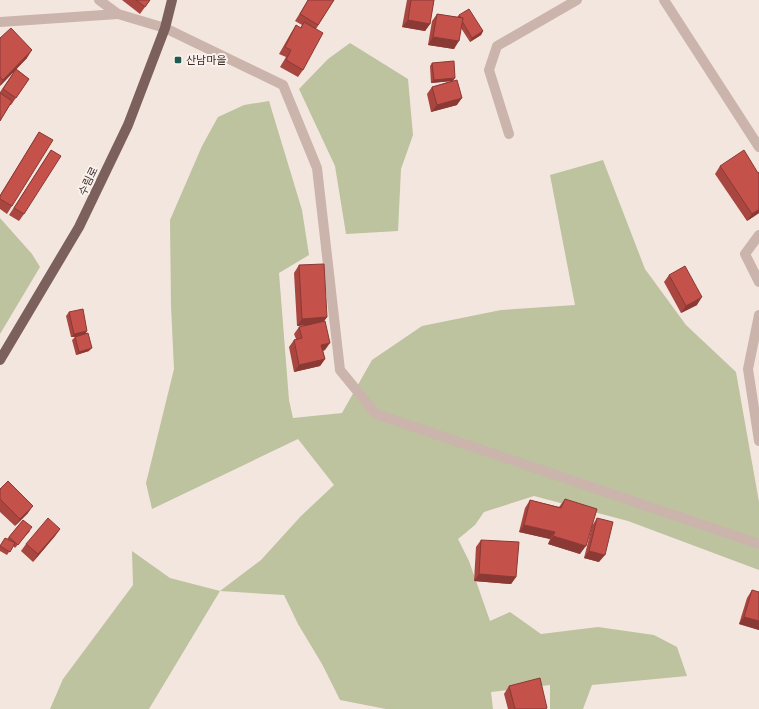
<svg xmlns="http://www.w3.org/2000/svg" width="759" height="709" viewBox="0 0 759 709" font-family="Inter,'Noto Sans KR',sans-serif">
  <rect width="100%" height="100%" fill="#f3e6df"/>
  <g fill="#bdc29f">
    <path d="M350 43 408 79 413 135 401 169 398 231 346 234 335 166 299 89 328 59Z"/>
    <path d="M269 101 302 210 309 255 279 273 289 400 293 418 342 413 372 360 422 326 501 310 575 305 550 175 603 160 645 269 686 325 736 372 759 502V570L628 521 534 496 484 512 475 525 458 539 469 561 490 621 510 612 541 634 598 627 654 635 677 647 687 676 592 685 583 709H550V685L491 692 493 709H386L340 700 322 664 298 624 284 595 220 591 149 709H50L63 679 133 585 132 551 170 578 220 591 261 560 301 516 334 485 298 439 152 509 146 483 174 369 171 306 170 220 202 146 218 117 244 105Z"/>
    <path d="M0 218 32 254 40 267 0 334Z"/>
  </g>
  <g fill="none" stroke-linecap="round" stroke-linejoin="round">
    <g stroke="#cbb4ab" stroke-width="10">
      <path d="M99 0 118 14 165 28 283 85 317 168 340 370 376 414 759 544"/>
      <path d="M664 0 759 147"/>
      <path d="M0 22 118 14"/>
      <path d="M509 134 489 70 497 46 577 0"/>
      <path d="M759 235 745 254 759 282"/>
      <path d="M759 315 748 369 759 441"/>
    </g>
    <path stroke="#7b605b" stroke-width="10" d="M0 360 79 227 128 125 165 28 172 0"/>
  </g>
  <g fill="#a94640">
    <path d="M122 0H150L140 14Z"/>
    <path d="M308 0H334L316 29 303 70 298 77 280 67 286 57 279 54 291 33 296 25 300 28 302 25 295 21Z"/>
    <path d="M407 0H434L430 24 425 31 402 27Z"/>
    <path d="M437 14 457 17 459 15 483 31 481 35 470 42 461 28 454 49 428 45 432 21Z"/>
    <path d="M0 38 27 58 0 86Z"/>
    <path d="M432 63 453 81 457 105 431 112 427 94 432 87 451 81 431 83 430 66Z"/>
    <path d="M16 69 29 79 11 105H10L0 121V92Z"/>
    <path d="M39 132 12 206 7 214 0 209V195Z"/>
    <path d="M51 150 24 214 19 221 9 215Z"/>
    <path d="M720 166 759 213 747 221 715 174Z"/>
    <path d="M299 265 327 317 324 321 325 350 323 351 325 359 320 366 294 372 289 347 294 340 296 339 294 334 299 327 305 325 297 326 294 273Z"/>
    <path d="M669 275 697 305 681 313 664 282Z"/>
    <path d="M69 312 86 334 89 351 76 355 72 340 75 337H71L66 316Z"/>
    <path d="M0 489 28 513 15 526 0 512Z"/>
    <path d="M565 499 580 554 548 544 550 539 519 532 525 508 530 500 559 507Z"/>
    <path d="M597 518 599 562 584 558 592 526Z"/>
    <path d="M23 520 30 531 15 548 13 546 7 555 0 551V546L5 538 7 539Z"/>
    <path d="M60 529 55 536 33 562 21 551 26 544Z"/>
    <path d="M481 540 516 577 511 584 474 581 476 547Z"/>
    <path d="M752 590 759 630 739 624 747 598Z"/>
    <path d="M509 686 547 709H508L504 694Z"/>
  </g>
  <g fill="#8a3934">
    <path d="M408 20 430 24 425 31 402 27Z"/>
    <path d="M483 31 481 35 470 42 472 38Z"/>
    <path d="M433 37 459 41 454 49 428 45Z"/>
    <path d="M32 50 27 58 0 86 3 80Z"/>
    <path d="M455 78 453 81 431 83 434 80Z"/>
    <path d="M462 98 457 105 431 112 437 105Z"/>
    <path d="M759 209V213L747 221 752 214Z"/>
    <path d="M702 297 697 305 681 313 686 306Z"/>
    <path d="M327 317 322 324 297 326 302 319Z"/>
    <path d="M87 331 85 335 71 337 74 334Z"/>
    <path d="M330 343 325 350 316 352 321 345Z"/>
    <path d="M92 348 89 351 76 355 79 352Z"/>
    <path d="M325 359 320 366 294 372 299 365Z"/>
    <path d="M33 506 28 513 15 526 20 519Z"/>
    <path d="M524 525 555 532 550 539 519 532Z"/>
    <path d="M60 529 55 536 33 562 38 554Z"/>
    <path d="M553 536 586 546 580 554 548 544Z"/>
    <path d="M589 551 605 555 599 562 584 558Z"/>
    <path d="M479 574 516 577 511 584 474 581Z"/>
    <path d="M744 617 759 621V630L739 624Z"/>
  </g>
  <g fill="#c5514b" stroke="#8a3934">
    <path d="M136 0H150L145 7Z"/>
    <path d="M308 0H334L318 25 300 14Z"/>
    <path d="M411 0H434L430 24 408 20Z"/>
    <path d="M469 9 483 31 472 38 462 21 463 18 460 17 459 15Z"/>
    <path d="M437 14 463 18 459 41 433 37Z"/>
    <path d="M304 22 323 33 303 70 286 60 291 50 285 47 296 25 301 28Z"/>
    <path d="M11 28 32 50 3 80 0 77V38Z"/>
    <path d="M454 61 455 78 434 80 432 63Z"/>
    <path d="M16 69 29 79 16 98 3 89Z"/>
    <path d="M457 80 462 98 437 105 432 87Z"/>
    <path d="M0 93 12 101 0 121Z"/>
    <path d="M39 132 53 140 12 206 0 199V196Z"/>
    <path d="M51 150 61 156 24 214 14 208Z"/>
    <path d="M744 150 758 173 759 172V209L752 214 720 166Z"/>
    <path d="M324 264 327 317 302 319 299 265Z"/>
    <path d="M685 266 702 297 686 306 669 275Z"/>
    <path d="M83 309 87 331 74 334 69 312Z"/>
    <path d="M325 321 330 343 321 345 325 359 299 365 294 340 302 338 299 327Z"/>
    <path d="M88 333 92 348 79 352 75 337Z"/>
    <path d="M8 481 33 506 20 519 0 499V489Z"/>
    <path d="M565 499 597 509 586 546 553 536 555 532 524 525 530 500 561 508Z"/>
    <path d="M48 518 60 529 38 554 26 544Z"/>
    <path d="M597 518 613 522 605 555 589 551Z"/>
    <path d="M23 520 32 527 18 545 9 537Z"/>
    <path d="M5 538 15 543 10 552 0 546Z"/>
    <path d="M481 540 519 542 516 577 479 574Z"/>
    <path d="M752 590 759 592V621L744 617Z"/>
    <path d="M540 678 547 708 545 709H515L509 686Z"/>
  </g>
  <rect fill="#1f5b53" stroke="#faf1ec" stroke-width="1.5" x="174" y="56" width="8" height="8" rx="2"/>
  <g text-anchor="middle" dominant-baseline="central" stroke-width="4" stroke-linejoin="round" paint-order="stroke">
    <g font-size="11" fill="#392c2a" stroke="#faf1ec" text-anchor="start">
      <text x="186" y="60">산남마을</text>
    </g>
    <g font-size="11" fill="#392c2a" stroke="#faf1ec">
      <text transform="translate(88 181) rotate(-64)">수림로</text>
    </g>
  </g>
</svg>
